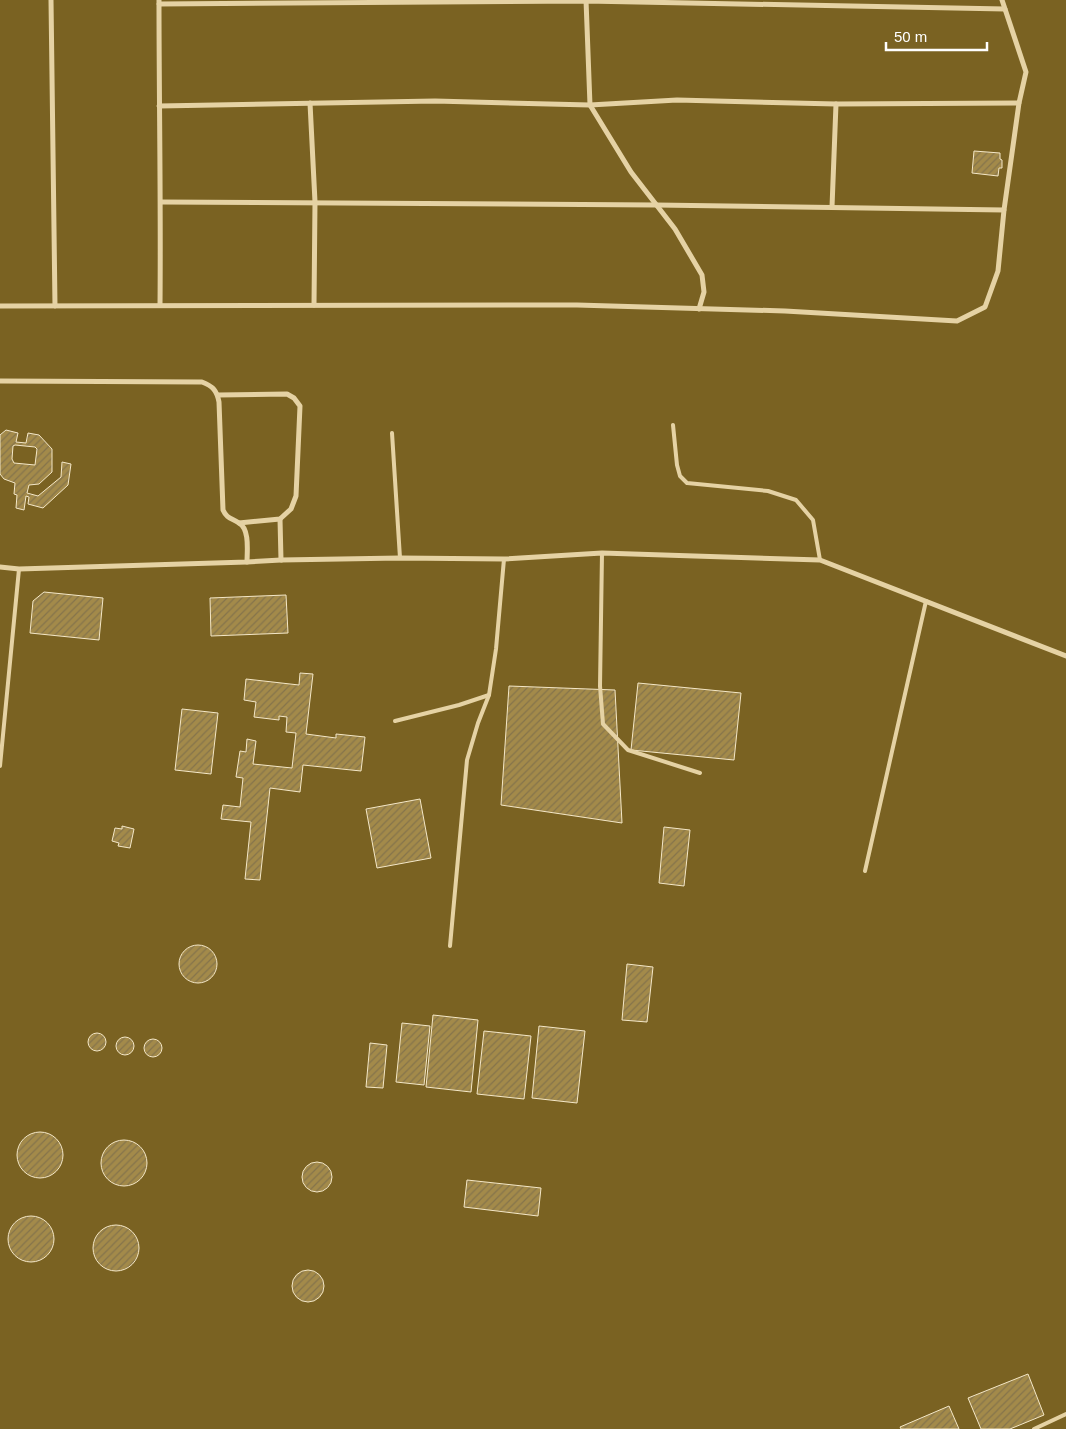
<svg xmlns="http://www.w3.org/2000/svg" width="1066" height="1429" viewBox="0 0 1066 1429" font-family="Arial,sans-serif">
  <defs>
    <pattern id="building-hatch" width="6" height="6" patternUnits="userSpaceOnUse" patternTransform="scale(1.25)"><rect width="6" height="6" fill="#a38a4a"/><path d="M-1 1l2-2M0 6l6-6M5 7l2-2" fill="none" stroke="#85744b"/></pattern>
  </defs>
  <rect width="100%" height="100%" fill="#7a6222"/>
  <g fill="url(#building-hatch)" stroke="#f4e7c7" fill-rule="evenodd">
    <path d="M974 151 1000 153V159L1002 160V168H999L998 176 972 173Z"/>
    <path d="M6 430 18 433 16 442 26 443 28 433 39 435 52 449V472L39 484 29 485 27 493 38 496 61 477 62 462 71 464 68 485 43 508 28 504 29 497 26 496 24 510 16 508 17 495 14 494 15 483 4 479 0 474V435ZM15 445 35 447 37 449 35 465 14 463 12 459 13 446Z"/>
    <path d="M44 592 103 598 99 640 30 633 33 601Z"/>
    <path d="M286 595 288 633 211 636 210 598Z"/>
    <path d="M300 673 313 674 306 734 336 738V734L365 737 361 771 303 765 300 792 270 788 260 880 245 879 251 822 221 819 223 805 240 807 243 778 236 777 240 751 246 752 247 739 256 741 253 764 292 768 296 733 286 732 287 717 279 716V720L254 717 256 702 244 700 246 679 299 685Z"/>
    <path d="M638 683 741 693 734 760 631 750Z"/>
    <path d="M509 686 615 690 622 823 501 805Z"/>
    <path d="M182 709 218 713 211 774 175 770Z"/>
    <path d="M420 799 431 858 377 868 366 809Z"/>
    <path d="M122 826 134 829 130 848 118 846 119 843 112 841 115 828 122 829Z"/>
    <path d="M664 827 690 830 684 886 659 883Z"/>
    <circle cx="198" cy="964" r="19"/>
    <path d="M627 964 653 967 647 1022 622 1020Z"/>
    <path d="M433 1015 478 1020 471 1092 426 1087Z"/>
    <path d="M402 1023 430 1026 424 1085 396 1082Z"/>
    <path d="M539 1026 585 1031 577 1103 532 1098Z"/>
    <path d="M484 1031 531 1036 524 1099 477 1094Z"/>
    <circle cx="97" cy="1042" r="9"/>
    <circle cx="125" cy="1046" r="9"/>
    <circle cx="153" cy="1048" r="9"/>
    <path d="M370 1043 387 1045 383 1088 366 1087Z"/>
    <circle cx="40" cy="1155" r="23"/>
    <circle cx="124" cy="1163" r="23"/>
    <circle cx="317" cy="1177" r="15"/>
    <path d="M467 1180 541 1188 538 1216 464 1207Z"/>
    <circle cx="31" cy="1239" r="23"/>
    <circle cx="116" cy="1248" r="23"/>
    <circle cx="308" cy="1286" r="16"/>
    <path d="M1028 1374 1044 1415 1010 1429H981L968 1398Z"/>
    <path d="M949 1406 959 1429H901L900 1427Z"/>
  </g>
  <g fill="none" stroke-linecap="round" stroke-linejoin="round">
    <g stroke="#e5d2a4" stroke-width="4">
      <path d="M673 425 677 465 680 476 687 483 768 491 796 500 813 520 820 560"/>
      <path d="M392 433 400 558"/>
      <path d="M602 553 600 686 603 724 628 750 700 773"/>
      <path d="M395 721 459 705 489 695"/>
      <path d="M0 766 19 569"/>
      <path d="M865 871 926 601"/>
      <path d="M450 946 467 760 478 723 489 695 496 649 504 559"/>
      <path d="M1034 1429 1066 1414"/>
    </g>
    <g stroke="#e5d2a4" stroke-width="5">
      <path d="M51 0 55 306"/>
      <path d="M159 0C159 102 161 203 160 305"/>
      <path d="M586 0 590 105 631 172 675 229 702 275 704 292 699 309"/>
      <path d="M159 4 586 1 1005 9"/>
      <path d="M310 103 315 202 314 305"/>
      <path d="M159 106 435 101 590 105 677 100 836 104 1019 103"/>
      <path d="M161 202 656 205 1004 210"/>
      <path d="M832 207 836 104"/>
      <path d="M0 306 577 305 785 311 957 321 985 307 998 271 1004 210 1019 103 1026 72 1002 0"/>
      <path d="M0 381 202 382C213 386 217 391 219 402L223 510C227 519 232 518 239 523 250 529 247 552 247 562"/>
      <path d="M218 395 287 394 294 398 300 406 296 496 291 509 280 519 239 523"/>
      <path d="M280 519 281 560"/>
      <path d="M0 567 19 569 247 562 281 560 400 558 504 559 602 553 820 560 1066 656"/>
    </g>
  </g>
  <path d="M886 42v8h101v-8" fill="none" stroke="#ffffff" stroke-width="2.5"/>
  <text x="894" y="42" font-size="15" fill="#ffffff" stroke="#7a6222" stroke-width="4" paint-order="stroke">50 m</text>
</svg>
